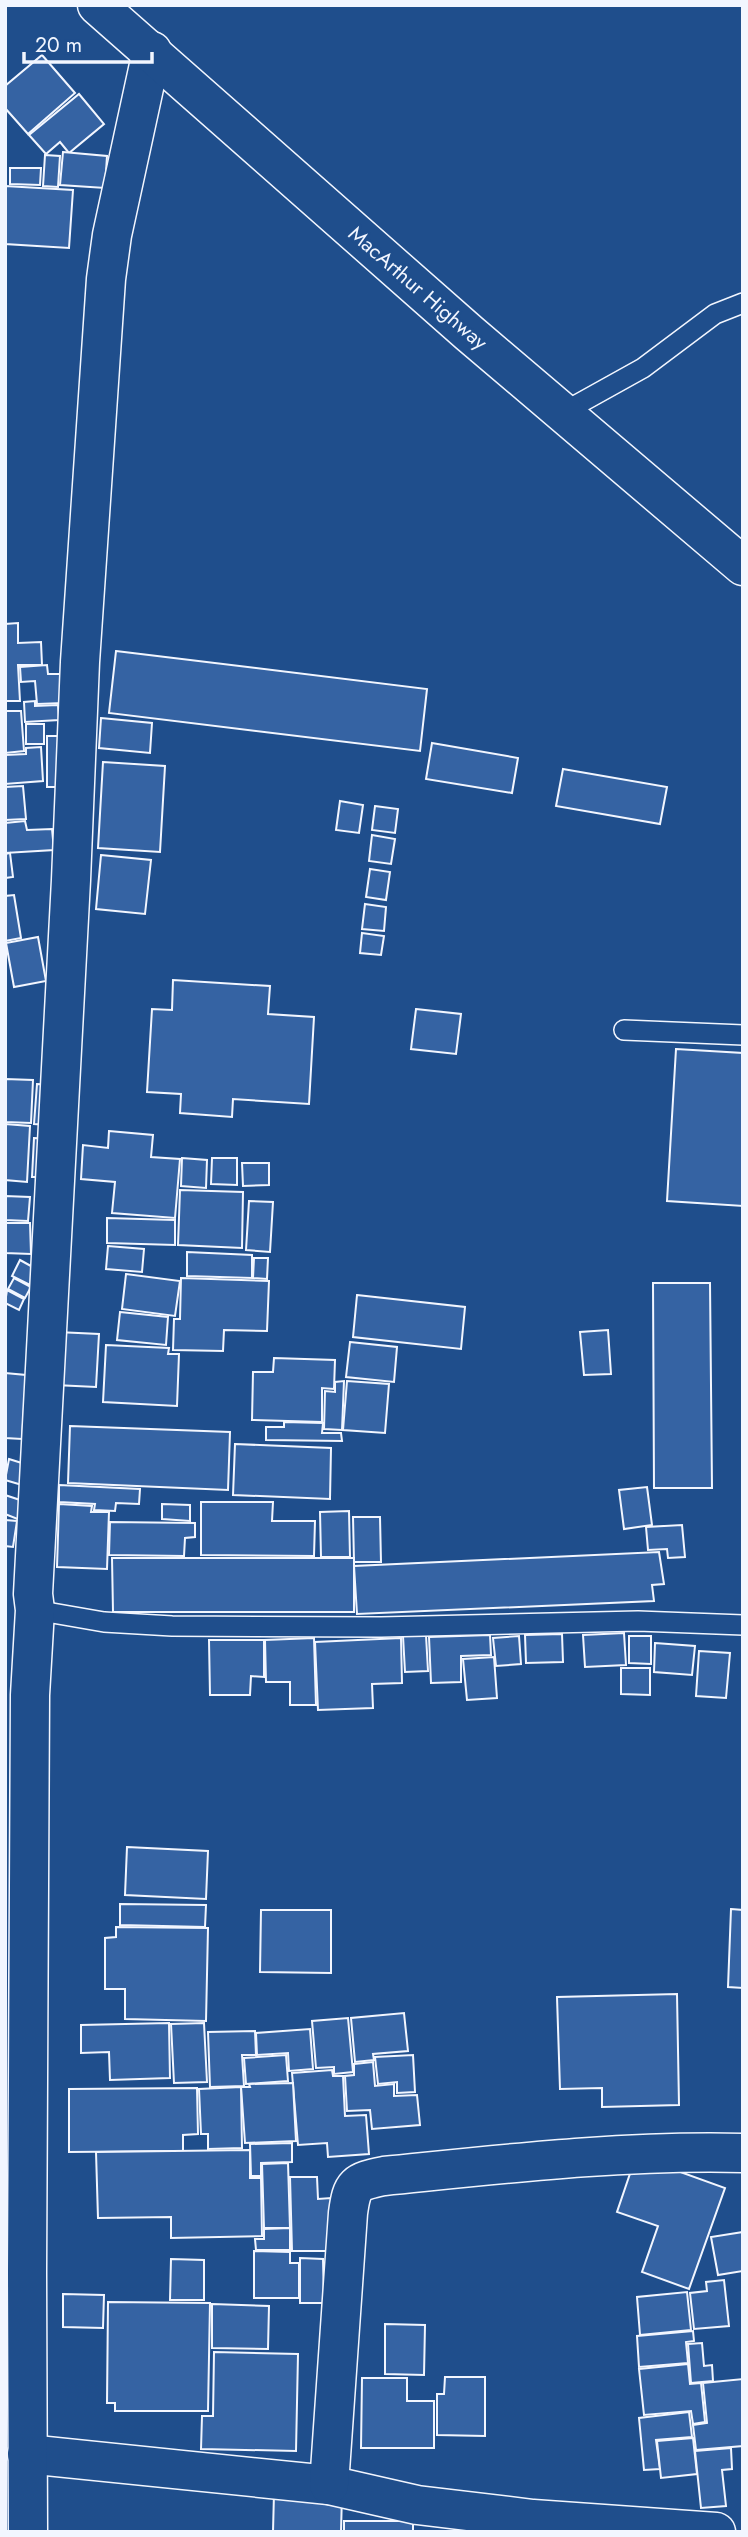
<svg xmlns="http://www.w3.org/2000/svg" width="748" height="2537" viewBox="0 0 748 2537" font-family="Jost,sans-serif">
  <rect width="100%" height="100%" fill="#1f4e8c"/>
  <g fill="#3563a3" stroke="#f2f6ff" stroke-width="2">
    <path d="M42 55 75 93 28 134 5 108V86Z"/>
    <path d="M79 94 104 124 69 153 60 142 46 154 29 135Z"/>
    <path d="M63 152 107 156 105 188 60 185Z"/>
    <path d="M45 155 60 156 58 187 43 186Z"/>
    <path d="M10 168H41L40 185 10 184Z"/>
    <path d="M5 186 73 190 69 248 5 244Z"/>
    <path d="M18 623V643L41 642 42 665H18L20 701H5V624Z"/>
    <path d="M116 651 427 689 420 751 109 713Z"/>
    <path d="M47 665 48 674H62L64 703 37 704 35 681 21 682 20 667Z"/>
    <path d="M35 701V706L58 705 59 720 25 722 24 702Z"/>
    <path d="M5 711H21L24 751 5 753Z"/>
    <path d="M101 718 152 723 150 753 99 748Z"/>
    <rect x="26" y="724" width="18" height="20"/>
    <path d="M47 736H62L61 787H47Z"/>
    <path d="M432 743 518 758 512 793 426 779Z"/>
    <path d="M41 747 43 781 5 784V755L26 754V748Z"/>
    <path d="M103 762 165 766 160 852 98 848Z"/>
    <path d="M563 769 667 787 660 824 556 806Z"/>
    <path d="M23 786 26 819 5 820V787Z"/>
    <path d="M340 801 363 805 359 833 336 830Z"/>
    <path d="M375 806 398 809 395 833 372 830Z"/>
    <path d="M25 821 27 830 52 829 54 850 5 853V823Z"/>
    <path d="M372 835 395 839 391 864 369 861Z"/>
    <path d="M10 853 13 877 5 878V854Z"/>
    <path d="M101 855 151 860 145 914 96 909Z"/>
    <path d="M370 869 390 872 386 900 366 897Z"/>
    <path d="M14 895 21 938 5 941V896Z"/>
    <path d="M365 904 386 907 384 931 362 929Z"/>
    <path d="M362 933 384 936 381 955 360 953Z"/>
    <path d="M38 937 46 981 14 987 6 943Z"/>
    <path d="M173 980 270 986 268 1014 314 1017 309 1104 233 1099 232 1117 180 1113 181 1094 147 1092 152 1009 172 1010Z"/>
    <path d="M416 1009 461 1014 456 1054 411 1049Z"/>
    <path d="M676 1049 743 1053V1206L667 1201Z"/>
    <path d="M5 1079 33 1080 31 1123 5 1122Z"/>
    <path d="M37 1084 52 1085 49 1125 34 1124Z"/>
    <path d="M5 1124 30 1126 27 1182 5 1180Z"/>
    <path d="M109 1131 153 1135 151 1157 180 1159 175 1218 112 1213 115 1182 81 1179 83 1145 108 1148Z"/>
    <path d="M34 1138 49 1139 47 1177H32Z"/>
    <path d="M182 1158 207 1160 206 1188 181 1186Z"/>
    <path d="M212 1158H237V1185L211 1184Z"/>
    <path d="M242 1163H269V1185L243 1186Z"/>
    <path d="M180 1190 243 1192 242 1248 178 1245Z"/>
    <path d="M5 1196 30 1197 28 1221 5 1220Z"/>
    <path d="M249 1201 273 1202 270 1252 246 1250Z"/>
    <path d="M107 1218 175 1220V1245L107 1243Z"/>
    <path d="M5 1223H30L31 1254 5 1253Z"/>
    <path d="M108 1246 144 1249 142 1272 106 1269Z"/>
    <path d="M187 1252 252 1255V1278L187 1276Z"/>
    <path d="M254 1258H268L267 1279 253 1278Z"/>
    <path d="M20 1260 40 1271 32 1286 12 1276Z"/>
    <path d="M126 1274 180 1281 175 1316 122 1309Z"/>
    <path d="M14 1278 31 1287 25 1298 8 1289Z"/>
    <path d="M181 1278 269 1281 267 1331 224 1330 223 1351 173 1350 174 1319H180Z"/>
    <path d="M653 1283H710L712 1488H654Z"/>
    <path d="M7 1290 24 1299 19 1310 5 1303Z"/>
    <path d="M357 1295 465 1307 461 1349 353 1337Z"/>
    <path d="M120 1312 168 1317 166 1345 117 1340Z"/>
    <path d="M608 1330 611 1374 584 1375 580 1332Z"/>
    <path d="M57 1332 99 1334 96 1387 55 1385Z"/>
    <path d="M350 1342 397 1347 394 1382 346 1377Z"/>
    <path d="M106 1345 169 1348 168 1354H179L177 1406 103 1402Z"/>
    <path d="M274 1358 335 1360 334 1389 322 1388V1422L252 1420 253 1372H273Z"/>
    <path d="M5 1373 26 1375 22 1439 5 1438Z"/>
    <path d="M344 1381 342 1430 324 1429 325 1391 335 1392V1382Z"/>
    <path d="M347 1381 389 1384 385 1433 343 1430Z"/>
    <path d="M284 1422 323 1423 322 1433H341L342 1441 266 1440V1427H284Z"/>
    <path d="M70 1426 230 1432 228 1490 68 1483Z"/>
    <path d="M235 1444 331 1448 330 1499 233 1495Z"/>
    <path d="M9 1459 28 1465 22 1485 5 1480Z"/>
    <path d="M59 1485 140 1489 139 1504 116 1503 115 1511 94 1510 95 1504 59 1502Z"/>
    <path d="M647 1487 652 1525 624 1529 619 1490Z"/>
    <path d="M5 1495 26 1502 20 1520 5 1514Z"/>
    <path d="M201 1502H273L272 1521H315L314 1556 201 1555Z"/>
    <path d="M59 1504 92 1506 91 1512H109L107 1569 57 1567Z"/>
    <path d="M162 1504 190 1505V1521L162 1519Z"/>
    <path d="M349 1511 350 1557H321L320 1512Z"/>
    <path d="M353 1517H380L381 1562H354Z"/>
    <path d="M5 1520 17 1521 13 1547 5 1546Z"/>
    <path d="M110 1522 195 1523V1537L185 1538 184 1556 109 1555Z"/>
    <path d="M682 1525 685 1557 668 1558 667 1549 648 1550 646 1527Z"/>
    <path d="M659 1552 664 1584 652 1585 654 1601 357 1614 354 1566Z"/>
    <path d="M112 1558H354V1612H113Z"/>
    <path d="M624 1633 626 1665 585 1667 583 1635Z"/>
    <path d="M562 1634 563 1662 526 1663 525 1635Z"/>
    <path d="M426 1635 428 1671 405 1672 403 1636Z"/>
    <path d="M490 1635 491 1655 461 1656V1682L431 1683 429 1637Z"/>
    <path d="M519 1636 521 1664 496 1666 493 1638Z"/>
    <path d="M629 1636H651V1664L629 1663Z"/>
    <path d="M314 1638 316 1705H290V1682H266L265 1640Z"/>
    <path d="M401 1638 402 1683 372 1684 373 1708 318 1710 315 1642Z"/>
    <path d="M209 1640H264V1677L251 1676 250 1695H210Z"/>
    <path d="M655 1643 695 1646 692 1675 654 1672Z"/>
    <path d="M699 1651 730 1653 726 1698 696 1696Z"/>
    <path d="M494 1657 497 1698 467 1700 463 1659Z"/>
    <path d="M621 1668H650V1695L621 1694Z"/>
    <path d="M127 1847 208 1851 206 1899 125 1895Z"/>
    <path d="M120 1904 206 1905 205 1927 120 1925Z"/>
    <path d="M731 1909 743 1910V1988L728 1987Z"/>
    <path d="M261 1910H331V1973L260 1972Z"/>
    <path d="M116 1927 208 1928 206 2021 125 2019V1989H105V1938L116 1937Z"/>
    <path d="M677 1994 679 2105 602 2107V2088L560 2089 557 1997Z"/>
    <path d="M404 2013 408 2051 373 2054 374 2060 355 2062 351 2018Z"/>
    <path d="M348 2018 353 2072 334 2074V2067L316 2068 312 2021Z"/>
    <path d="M169 2023 170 2078 110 2080 109 2052 81 2053V2025Z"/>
    <path d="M204 2023 207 2082 174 2083 171 2024Z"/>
    <path d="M310 2029 313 2069 289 2071 288 2053 257 2055 256 2033Z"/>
    <path d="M255 2031 256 2055H242L244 2086 210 2087 208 2032Z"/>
    <path d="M286 2055 288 2081 246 2084 244 2058Z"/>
    <path d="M413 2055 415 2092 397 2093V2082L378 2084 375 2057Z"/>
    <path d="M373 2062 375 2086 394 2084V2096L417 2095 420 2125 372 2129 370 2110 347 2111 345 2076 354 2075V2064Z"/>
    <path d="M332 2070 333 2076H343L345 2116 366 2115 369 2154 328 2157 327 2143 298 2145 292 2073Z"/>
    <path d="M293 2083 296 2141 245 2143 241 2087H250L249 2084Z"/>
    <path d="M241 2087 242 2148 208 2149V2134H201L199 2089Z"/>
    <path d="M197 2088 198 2134 183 2135V2151L69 2152V2089Z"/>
    <path d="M292 2143V2162L261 2163V2176H251L250 2144Z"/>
    <path d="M250 2150V2178H261L262 2236 171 2238V2217L98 2218 96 2152Z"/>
    <path d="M636 2156 725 2188 689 2289 642 2272 658 2226 617 2212Z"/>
    <path d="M288 2163 290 2228H264L262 2164Z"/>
    <path d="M290 2177H317L318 2199 331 2198 332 2251H292Z"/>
    <path d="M290 2228V2250H256L255 2239H264V2229Z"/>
    <path d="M743 2232V2271L718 2275 711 2237Z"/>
    <path d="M254 2251 290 2252V2263H299V2298H254Z"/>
    <path d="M300 2258 323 2259 324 2303H300Z"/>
    <path d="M171 2259 204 2260V2300H170Z"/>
    <path d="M724 2280 729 2326 694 2329 690 2293 707 2291 706 2282Z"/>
    <path d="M687 2292 691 2330 640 2335 637 2297Z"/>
    <path d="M63 2294 104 2295 103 2328 63 2327Z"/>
    <path d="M108 2302 210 2303 208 2411H115V2403H107Z"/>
    <path d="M212 2304 269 2306 268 2349 212 2348Z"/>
    <path d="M385 2324 425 2325 424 2375 385 2374Z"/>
    <path d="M693 2331 694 2341 686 2342 688 2363 639 2367 637 2336Z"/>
    <path d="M702 2343 704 2366 712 2365 713 2381 691 2383 688 2344Z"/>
    <path d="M214 2352 298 2354 296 2451 201 2449 202 2416H213Z"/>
    <path d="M688 2364 690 2384 701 2383 705 2422 693 2424 691 2411 644 2415 639 2369Z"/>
    <path d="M445 2377H485V2436L437 2435V2394H444Z"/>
    <path d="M362 2378H407V2401H434V2448H361Z"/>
    <path d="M743 2379V2446L696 2450 693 2425 707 2423 703 2383Z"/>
    <path d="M689 2412 692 2437 656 2440 660 2469 644 2470 639 2418Z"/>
    <path d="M693 2438 697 2474 661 2478 657 2441Z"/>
    <path d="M731 2448 732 2469 722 2470 726 2506 701 2508 695 2451Z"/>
    <path d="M274 2493 342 2494 341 2532H273Z"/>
    <rect x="344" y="2521" width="69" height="11"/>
  </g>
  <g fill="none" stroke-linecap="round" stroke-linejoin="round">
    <g stroke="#f2f6ff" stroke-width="22">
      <g id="lane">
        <path d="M562 413 643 368 715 314 743 303"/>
        <path d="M624 1030 743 1035"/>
        <path d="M35 1610 104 1622 172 1626 381 1627 638 1621 743 1625"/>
      </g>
    </g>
    <g stroke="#f2f6ff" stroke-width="41">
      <g id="street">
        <path d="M27 2454 329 2485 417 2505 533 2519 716 2532"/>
        <path d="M329 2485 348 2213C352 2184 355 2182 384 2176 504 2164 622 2150 743 2153"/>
        <path d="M28 2532 27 2272 30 1695 35 1610 33 1594 71 880 80 662 106 279 112 235 152 51"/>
      </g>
    </g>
    <g stroke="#f2f6ff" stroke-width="41">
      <path id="highway" d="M97 5 469 333 743 566"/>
    </g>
    <use href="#lane" stroke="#1f4e8c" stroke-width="19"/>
    <use href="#street" stroke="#1f4e8c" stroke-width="38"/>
    <use href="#highway" stroke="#1f4e8c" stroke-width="38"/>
  </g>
  <g text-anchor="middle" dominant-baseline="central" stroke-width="5" stroke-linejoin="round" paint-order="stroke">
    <g font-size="21" fill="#f2f6ff" stroke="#1f4e8c">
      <text transform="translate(418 288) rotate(41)">MacArthur Highway</text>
    </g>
  </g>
  <rect width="748" height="2537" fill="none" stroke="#f2f6ff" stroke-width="14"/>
  <path d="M24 52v10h128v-10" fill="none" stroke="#f2f6ff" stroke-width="3.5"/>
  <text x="35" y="52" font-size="21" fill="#f2f6ff" stroke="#1f4e8c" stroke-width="5" paint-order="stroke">20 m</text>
</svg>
